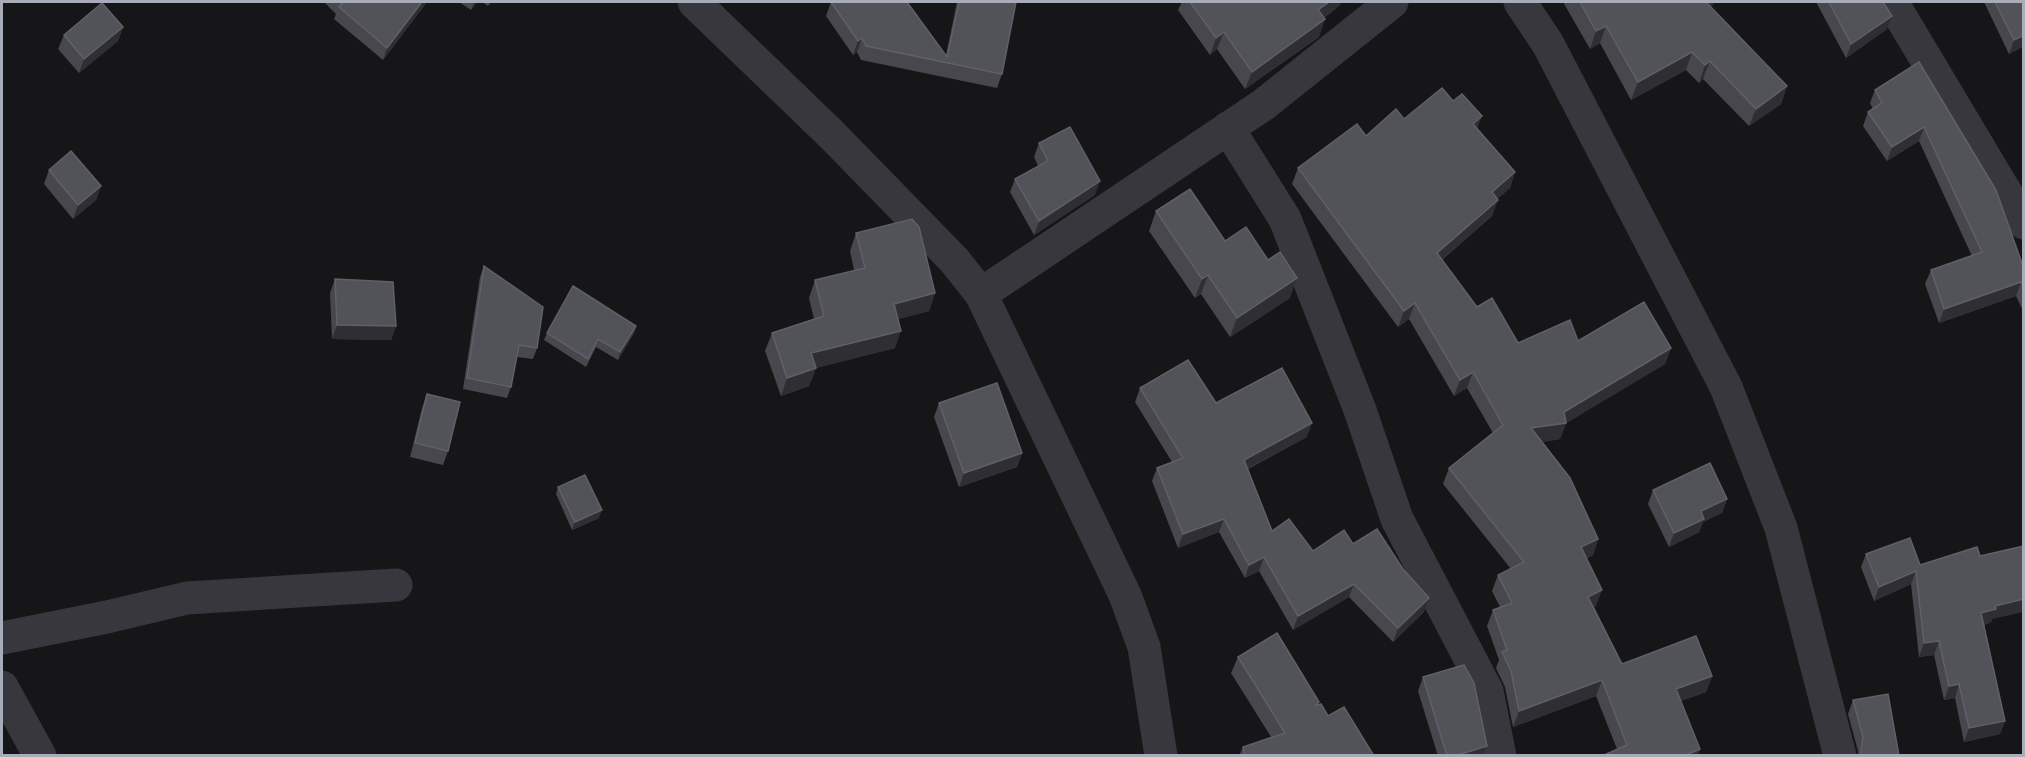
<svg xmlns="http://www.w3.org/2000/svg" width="2025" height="757" viewBox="0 0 2025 757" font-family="'Space Grotesk',sans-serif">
  <rect width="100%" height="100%" fill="#161618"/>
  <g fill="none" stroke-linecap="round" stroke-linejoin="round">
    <g stroke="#37373d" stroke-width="33">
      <path d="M694 2 832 135 954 260 981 294 1125 595 1144 647 1161 756"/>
      <path d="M1520 2 1548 44 1726 387 1781 528 1840 756"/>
      <path d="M1892 2 2024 223"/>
      <path d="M1228 128 1285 219 1360 410 1397 519 1487 691 1500 756"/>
      <path d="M981 294 1263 105 1392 2"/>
      <path d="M2 638 107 617 187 598 396 585"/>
      <path d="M2 687 40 756"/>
    </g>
  </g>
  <g fill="#47474d">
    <path d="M324 2H427L383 60 334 19 336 14Z"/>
    <path d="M459 2H477L471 10Z"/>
    <path d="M482 2H491L488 6Z"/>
    <path d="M831 2 946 55 957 2H1016L1002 74 997 88 861 60 857 52 853 55 826 16Z"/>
    <path d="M1182 2H1190L1340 5 1324 18 1319 37 1245 89 1217 49 1210 55 1178 10Z"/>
    <path d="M1563 2H1714L1710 7 1787 86 1781 104 1749 126 1703 79 1699 83 1686 70 1631 100 1600 43 1590 49Z"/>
    <path d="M1816 2H1883L1887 29 1846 58Z"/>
    <path d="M1984 2H2024V46L2009 54Z"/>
    <path d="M123 27 118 41 79 73 58 49 64 35Z"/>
    <path d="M1919 62 2024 269V313L2016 296 1939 323 1925 284 1931 270 1972 256 1919 141 1887 161 1863 126 1868 112 1873 109 1870 103 1875 90Z"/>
    <path d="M1404 119 1477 129 1515 172 1510 188 1497 199 1492 216 1442 260 1477 307 1518 343 1578 341 1671 348 1665 364 1566 423 1560 439 1542 442 1598 539 1593 555 1587 558 1596 606 1594 607 1622 664 1712 676 1706 692 1681 701 1700 749H1617L1596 696 1513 727 1505 687 1496 668 1499 660 1487 626 1493 610 1500 607 1492 591 1498 575 1511 569 1443 484 1449 468 1493 433 1467 388 1454 396 1409 319 1398 327 1292 184 1298 168 1366 136Z"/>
    <path d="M1039 143 1095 195 1034 235 1010 192 1015 179 1038 166 1034 157Z"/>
    <path d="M49 170 101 186 96 200 73 219 44 184Z"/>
    <path d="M1156 211 1268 260 1290 298 1230 337 1201 294 1195 298 1149 231Z"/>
    <path d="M856 233 935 293 929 311 898 319 895 348 816 368 809 386 781 396 765 351 772 333 814 319 809 298 815 280 854 270 850 251Z"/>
    <path d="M484 266 537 348 533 359 517 357 511 387 507 398 463 389 480 277Z"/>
    <path d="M335 279 396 326 391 340 332 339 330 293Z"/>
    <path d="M636 326 634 333 618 360 596 347 586 367 544 340 547 333Z"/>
    <path d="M1140 388 1216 403 1307 437 1248 469 1272 531 1313 551 1353 544 1424 612 1393 642 1349 597 1293 630 1259 571 1245 578 1219 532 1178 548 1152 481 1157 468 1172 462 1135 402Z"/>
    <path d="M427 394 448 451 443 465 410 457 422 408Z"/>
    <path d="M939 403 1022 453 1017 467 959 487 934 417Z"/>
    <path d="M558 487 599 518 572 530 556 494Z"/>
    <path d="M1653 490 1727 499 1722 513 1703 522 1699 532 1669 547 1648 504Z"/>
    <path d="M1866 554 1920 565 1992 619 1991 622 1984 625 2005 721 2000 734 1964 742 1955 698 1944 700 1934 655 1919 657 1911 584 1874 601 1861 567Z"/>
    <path d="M1238 657 1318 705 1328 716 1374 756H1239L1243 747 1271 737 1231 673Z"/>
    <path d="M1423 677 1487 746 1483 756H1438L1418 691Z"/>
    <path d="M1853 700 1899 756H1858V751L1848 714Z"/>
  </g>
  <g fill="#2f2f33">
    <path d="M422 2H427L383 60 387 48Z"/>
    <path d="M474 2H477L471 10Z"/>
    <path d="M1329 2H1341L1340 5 1312 27 1318 10Z"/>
    <path d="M1704 2H1714V4L1698 18Z"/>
    <path d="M1892 16 1887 29 1846 58 1851 44Z"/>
    <path d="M1325 19 1319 37 1245 89 1252 72Z"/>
    <path d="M1606 26 1600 43 1590 49 1596 31Z"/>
    <path d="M123 27 118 41 79 73 84 59Z"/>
    <path d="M1224 32 1217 49 1210 55 1216 38Z"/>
    <path d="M2024 35V46L2009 54 2014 40Z"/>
    <path d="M862 38 857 52 853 55 858 41Z"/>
    <path d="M1692 52 1686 70 1631 100 1638 82Z"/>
    <path d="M1710 61 1703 79 1699 83 1705 65Z"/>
    <path d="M1787 86 1781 104 1749 126 1756 109Z"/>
    <path d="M1482 116 1476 132 1473 124Z"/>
    <path d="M1924 127 1919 141 1887 161 1892 147Z"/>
    <path d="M1515 172 1510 188 1486 208 1492 192Z"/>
    <path d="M1100 181 1095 195 1034 235 1039 221Z"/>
    <path d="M101 186 96 200 73 219 78 205Z"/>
    <path d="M1498 200 1492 216 1431 269 1437 253Z"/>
    <path d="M1208 275 1201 294 1195 298 1202 279Z"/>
    <path d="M1297 278 1290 298 1230 337 1237 318Z"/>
    <path d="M2021 282 2016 296 1939 323 1944 309Z"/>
    <path d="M935 293 929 311 888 322 894 304Z"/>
    <path d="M1415 303 1409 319 1398 327 1404 311Z"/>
    <path d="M337 325 396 326 391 340 332 339Z"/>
    <path d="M636 326 634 333 618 360 620 352Z"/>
    <path d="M901 331 895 348 804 371 811 353Z"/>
    <path d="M1671 348 1665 364 1566 423 1560 439 1525 445 1531 428 1564 412Z"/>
    <path d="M816 368 809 386 781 396 787 378Z"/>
    <path d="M1473 372 1467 388 1454 396 1460 380Z"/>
    <path d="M1312 423 1307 437 1239 473 1244 460Z"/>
    <path d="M1022 453 1017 467 959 487 964 473Z"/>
    <path d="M1727 499 1722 513 1703 522 1699 532 1669 547 1674 533 1701 511Z"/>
    <path d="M602 510 599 518 572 530 575 522Z"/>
    <path d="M1224 519 1219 532 1178 548 1183 534Z"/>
    <path d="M1598 539 1593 555 1575 563 1581 547Z"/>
    <path d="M1264 557 1259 571 1245 578 1249 565Z"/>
    <path d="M1916 571 1911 584 1874 601 1879 587Z"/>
    <path d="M1354 584 1349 597 1293 630 1298 616Z"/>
    <path d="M1602 590 1596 606 1583 613 1588 597Z"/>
    <path d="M1429 598 1424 612 1393 642 1398 628Z"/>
    <path d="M2024 599V612L1992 619 1991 622 1976 627 1981 613 1995 606Z"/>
    <path d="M1939 641 1934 655 1919 657 1924 643Z"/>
    <path d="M1712 676 1706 692 1670 705 1676 689Z"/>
    <path d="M1602 680 1596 696 1513 727 1519 711Z"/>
    <path d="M1959 684 1955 698 1944 700 1949 686Z"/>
    <path d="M2005 721 2000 734 1964 742 1969 728Z"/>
    <path d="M1487 746 1483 756H1455Z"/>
    <path d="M1700 749 1698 756H1684Z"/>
  </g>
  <g fill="#525259" stroke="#5f6068" stroke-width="1.5">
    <path d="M340 2H422L387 48 339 7 342 4Z"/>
    <path d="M831 2H907L947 57 959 2H1016L1002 74 866 46 862 38 858 41Z"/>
    <path d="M1190 2H1329L1318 10 1325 19 1252 72 1224 32 1216 38Z"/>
    <path d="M1580 2H1706L1787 86 1756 109 1710 61 1705 65 1692 52 1638 82 1606 26 1596 31Z"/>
    <path d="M1829 2H1883L1892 16 1851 44Z"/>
    <path d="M1995 2H2024V35L2014 40Z"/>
    <path d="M102 3 123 27 84 59 64 35Z"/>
    <path d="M1919 62 1996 190 2024 269V287L2021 282 1944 309 1931 270 1982 252 1924 127 1892 147 1868 112 1882 103 1875 90Z"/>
    <path d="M1442 88 1453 101 1462 94 1482 116 1473 124 1515 172 1492 192 1498 200 1437 253 1477 307 1492 298 1518 343 1570 320 1578 341 1644 302 1671 348 1564 412 1566 423 1531 428 1570 478 1598 539 1581 547 1602 590 1588 597 1622 664 1696 636 1712 676 1676 689 1700 749 1684 756H1602L1627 745 1602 680 1519 711 1511 671 1502 652 1507 650 1493 610 1512 603 1498 575 1524 562 1449 468 1503 425 1473 372 1460 380 1415 303 1404 311 1298 168 1357 124 1366 136 1396 109 1404 119Z"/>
    <path d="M1070 127 1100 181 1039 221 1015 179 1048 161 1039 143Z"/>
    <path d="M71 151 101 186 78 205 49 170Z"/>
    <path d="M1190 189 1225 241 1246 227 1268 260 1280 252 1297 278 1237 318 1208 275 1202 279 1156 211Z"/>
    <path d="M912 219 919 227 935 293 894 304 901 331 811 353 816 368 787 378 772 333 824 316 815 280 865 268 856 233Z"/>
    <path d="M484 266 543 307 537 348 519 345 511 387 467 378Z"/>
    <path d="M335 279 393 282 396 326 337 325Z"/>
    <path d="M573 286 636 326 620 352 598 339 588 359 547 333Z"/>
    <path d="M1188 360 1216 403 1282 368 1312 423 1244 460 1272 531 1289 519 1313 551 1344 530 1353 544 1377 529 1403 569 1429 598 1398 628 1354 584 1298 616 1264 557 1249 565 1224 519 1183 534 1157 468 1183 458 1140 388Z"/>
    <path d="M997 383 1022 453 964 473 939 403Z"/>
    <path d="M427 394 460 402 448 451 415 443Z"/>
    <path d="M1710 463 1727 499 1701 511 1704 519 1674 533 1653 490Z"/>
    <path d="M585 475 602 510 575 522 558 487Z"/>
    <path d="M1910 538 1920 565 1977 547 1980 556 2024 546V599L1995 606 1996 609 1981 613 2005 721 1969 728 1959 684 1949 686 1939 641 1924 643 1916 571 1879 587 1866 554Z"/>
    <path d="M1277 633 1319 702 1315 706 1321 704 1328 716 1344 707 1374 756H1245L1243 747 1285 733 1238 657Z"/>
    <path d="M1464 665 1474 683 1487 746 1455 756H1447L1423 677Z"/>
    <path d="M1888 694 1899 756H1862L1861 750 1863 737 1853 700Z"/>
  </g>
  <rect width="2025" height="757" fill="none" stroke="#a8abb8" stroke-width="6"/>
</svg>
